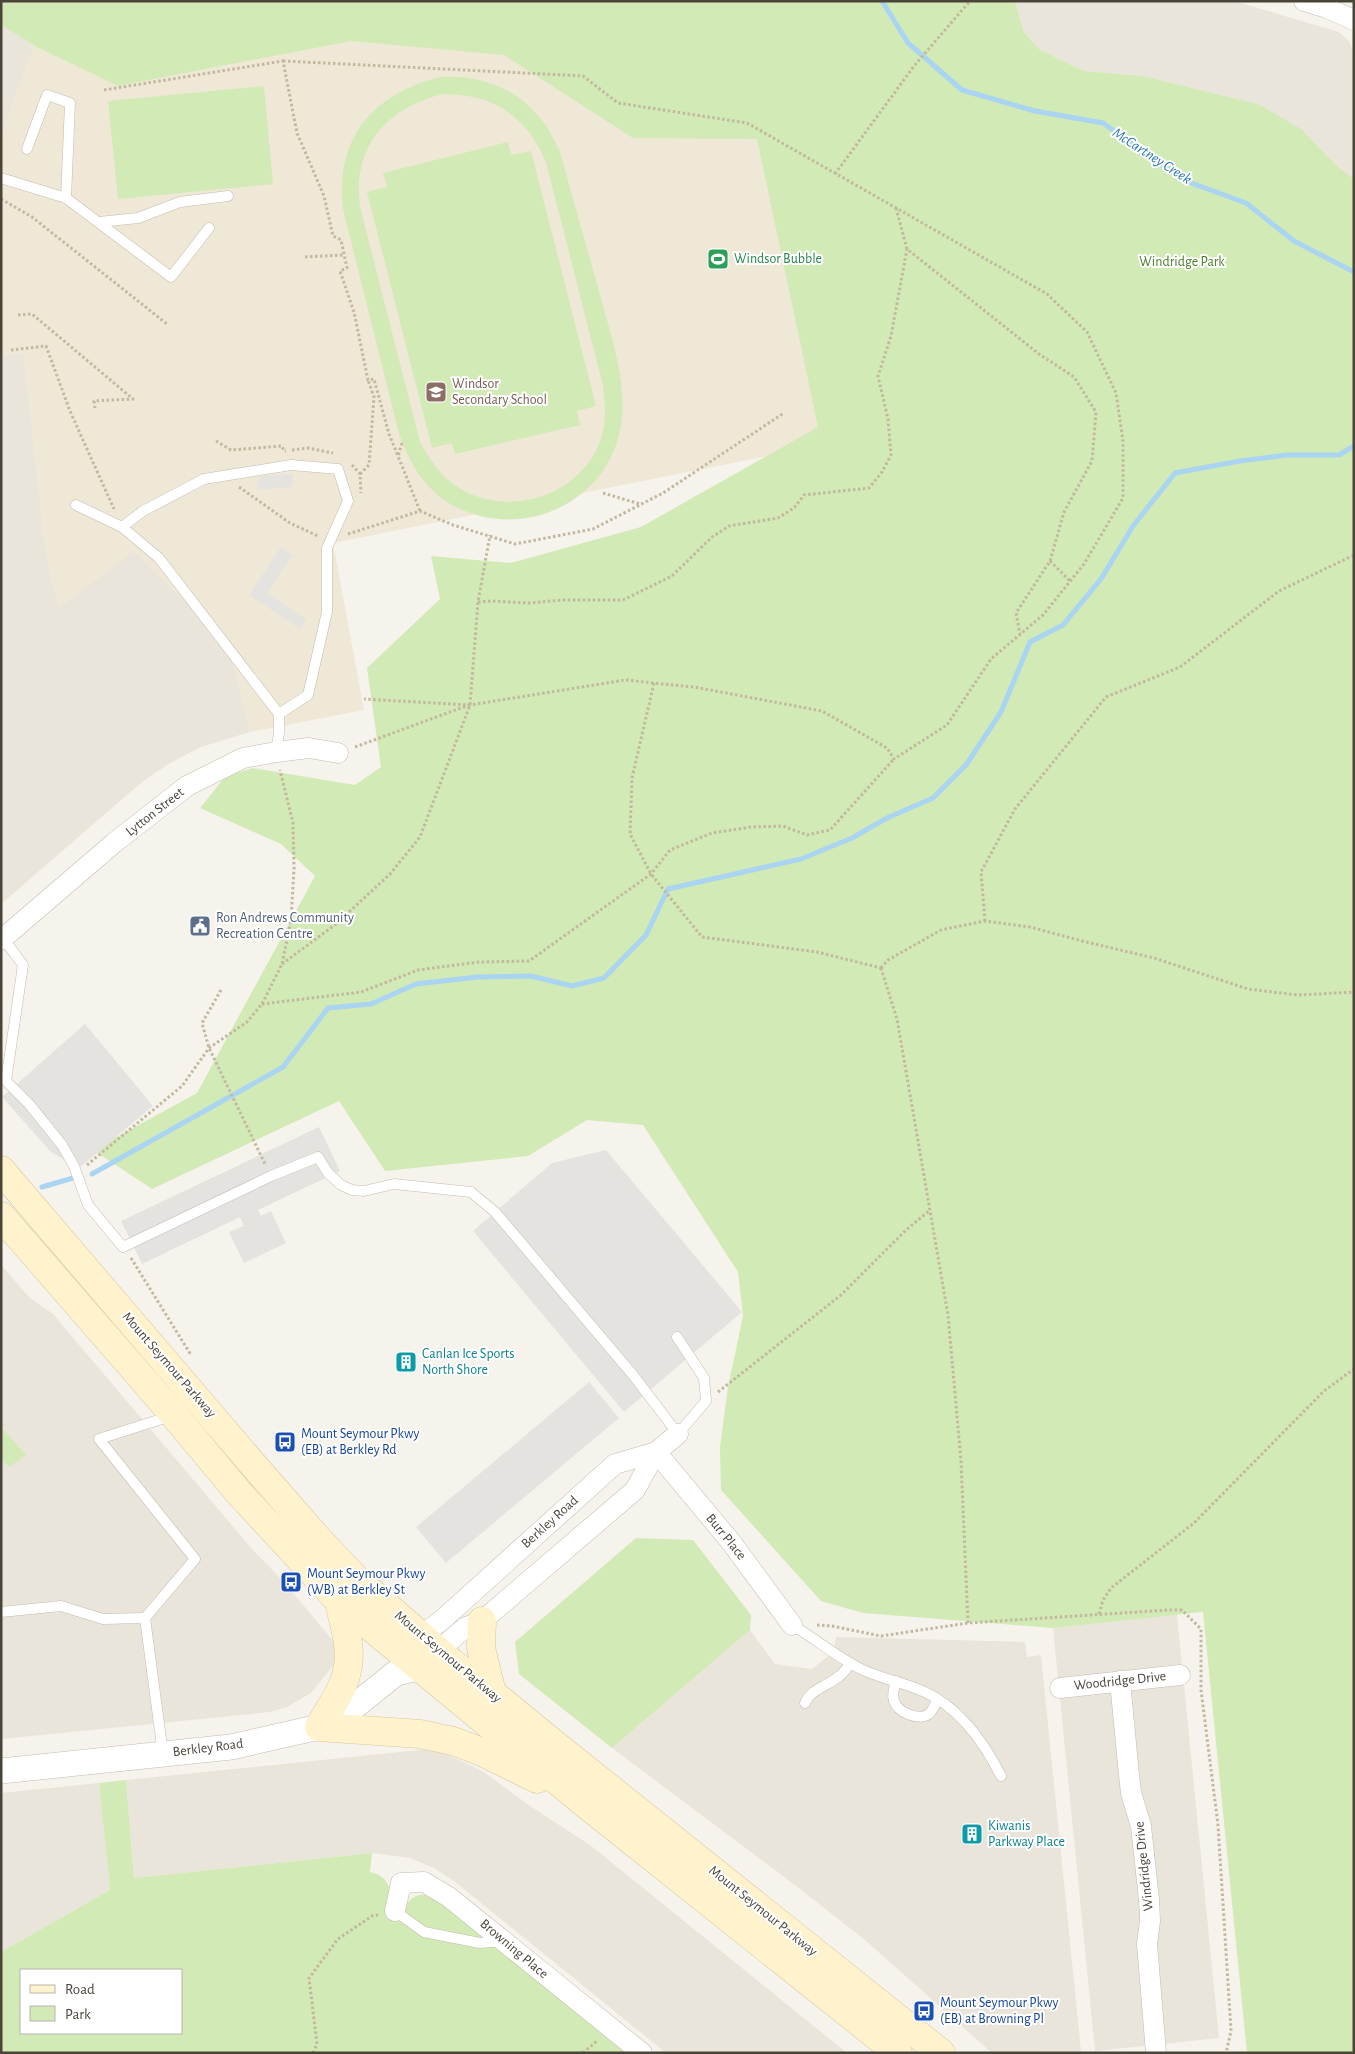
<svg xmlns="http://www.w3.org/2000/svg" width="1355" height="2054" viewBox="0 0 1355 2054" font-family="'Alegreya Sans',sans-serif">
  <rect width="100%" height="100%" fill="#f6f3ec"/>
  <g fill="#eae5da">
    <path d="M1015 1H1234L1339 32 1349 41 1354 53V179L1258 104 1143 76 1084 71 1040 50 1024 32Z"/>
    <path d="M1 25 35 46 1 135Z"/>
    <path d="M24 353 45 546 51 577 59 607 134 551 228 642 250 732 201 747 170 763 142 782 1 904V355Z"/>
    <path d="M1 1265 30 1298 53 1314 252 1549 283 1581 334 1642 336 1662 311 1693 287 1707 270 1712 1 1739Z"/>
    <path d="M1177 1614 1219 2038 1095 2051 1053 1628Z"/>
    <path d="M750 1630 775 1664 812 1669 834 1651 836 1637 1025 1642 1027 1657 1041 1655 1081 2051 992 2053 865 1940 791 1882 612 1748Z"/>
    <path d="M429 1749 448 1755 484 1772 527 1804 590 1845 847 2053H666L454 1881 434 1868 410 1858 372 1853 134 1878 126 1780Z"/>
    <path d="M99 1783 110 1890 1 1952V1793Z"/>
  </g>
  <path fill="#efe8d6" d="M377 36 788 96 853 439 333 543 364 710 250 732 228 642 134 551 59 608 51 577 45 546 24 353 1 355V135L34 45Z"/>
  <g fill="#d2eab5" fill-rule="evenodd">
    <path d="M1 1H1015L1024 32 1040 50 1084 71 1143 76 1258 104 1301 129 1337 166 1354 179V2053H1247L1203 1612 1053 1628 863 1613 821 1601 721 1490 720 1447 728 1387 743 1316 738 1272 643 1125 587 1120 528 1156 385 1171 339 1101 152 1189 93 1150 197 1093 315 876 281 844 200 808 225 777 252 768 355 785 381 767 367 668 440 599 431 556 511 563 641 527 818 427 757 139 633 138 504 55 351 41 118 86 35 46 1 25Z"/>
    <path d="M440 77C496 74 539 100 560 152 573 199 586 245 599 291 610 334 628 381 621 425 611 491 545 532 480 516 466 512 451 506 440 497 419 480 408 458 399 434L343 209C335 137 373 94 440 77ZM443 94C494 94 526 116 546 162L603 386C605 401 606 417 603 432 587 494 512 520 459 488 441 477 430 460 420 442L360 207C352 147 386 108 443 94Z"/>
    <path d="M264 86 273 184 118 199 108 101Z"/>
    <path d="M508 142 511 155 531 151 596 406 577 411 580 425 455 454 452 443 432 448 367 192 387 187 383 173Z"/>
    <path d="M1 1422 4 1425 2 1428 26 1455 9 1467 1 1458Z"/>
    <path d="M636 1538 693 1540 751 1615 750 1630 612 1748 519 1674 515 1642Z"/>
    <path d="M126 1780 134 1878 372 1853 370 1872C390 1877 389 1887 393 1905H406C413 1895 421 1893 432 1896L627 2053H1V1952L110 1890 99 1783ZM21 1970H181V2033H21Z"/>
  </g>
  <g fill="#e5e3e0">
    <path d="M293 474 292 487 257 490 260 476Z"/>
    <path d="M281 547 293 555 267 593 307 620 300 629 249 595Z"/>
    <path d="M85 1024 153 1106 79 1168 51 1152 2 1097Z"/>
    <path d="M319 1127 340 1171 258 1210 261 1216 271 1211 286 1243 244 1263 229 1232 244 1226 240 1217 142 1264 121 1221Z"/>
    <path d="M606 1150 742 1312 624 1412 473 1231 552 1163Z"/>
    <path d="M589 1382 619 1418 446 1563 416 1527Z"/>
  </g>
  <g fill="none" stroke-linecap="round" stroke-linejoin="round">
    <g stroke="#a9d4f2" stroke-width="5">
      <path d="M882 1 908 43 962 90 1035 111 1103 123 1183 180 1246 203 1294 241 1354 272"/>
      <path d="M92 1174 283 1067 328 1008 371 1004 416 984 477 977 531 976 572 986 604 978 646 935 668 889 801 859 852 838 887 818 933 798 966 765 1001 712 1030 642 1063 625 1101 579 1133 526 1175 473 1240 461 1287 455H1339L1354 446"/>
      <path d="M42 1187 73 1178"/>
    </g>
    <g stroke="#c2bbae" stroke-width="11">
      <g id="service">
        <path d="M27 149 47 95 70 103 66 198"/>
        <path d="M1 178 66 198 171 277 209 228"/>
        <path d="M99 222 138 218 180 202 228 196"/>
        <path d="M76 505 122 527 159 558 279 714V733L276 752"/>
        <path d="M122 527 143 511 204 479 291 465 338 469 348 501 327 548V612L308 695 279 714"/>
        <path d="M3 938 23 965 6 1081 29 1104 62 1145 74 1166 88 1205 123 1247 271 1176 318 1157 328 1173 341 1185 352 1190 364 1191 394 1184 471 1192 495 1212 633 1375 678 1434 706 1401 704 1378 677 1337"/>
        <path d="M1 1612 61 1606 103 1619 145 1618 163 1754"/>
        <path d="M145 1618 195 1559 99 1439 171 1416"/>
        <path d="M792 1625C816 1639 838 1658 863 1670 883 1679 905 1683 925 1692 961 1709 984 1742 1001 1776"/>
        <path d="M896 1681C894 1687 892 1695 894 1701 898 1713 919 1721 929 1714 933 1710 935 1705 937 1700"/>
        <path d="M805 1703C812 1685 838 1686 850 1663"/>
        <path d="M395 1911 424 1932 480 1943 501 1941"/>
      </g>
    </g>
    <g stroke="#c2bbae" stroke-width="21">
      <g id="minor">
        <path d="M1304 1 1327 8 1354 20"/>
        <path d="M1 940 114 843 187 786 243 758 276 752 309 748 338 753"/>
        <path d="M656 1452 731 1542 792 1625"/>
        <path d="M412 1643 442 1620 615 1464 656 1452"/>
        <path d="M428 1659 466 1627 482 1621 635 1490 656 1452 678 1434"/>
        <path d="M1120 1681 1129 1775 1131 1793 1141 1826 1149 1900 1150 1921 1147 1944 1156 2053"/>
        <path d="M1060 1688 1180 1675"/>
        <path d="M395 1911 401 1883 424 1882 449 1897 642 2053"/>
      </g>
    </g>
    <g stroke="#c2bbae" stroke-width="26">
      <path id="tertiary" d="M1 1771 231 1747 319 1727 341 1717 396 1673 418 1668"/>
    </g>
    <g stroke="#d6c79b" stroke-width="29">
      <g id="secondary">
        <path d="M1 1170 256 1468 319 1540 357 1580 451 1662 492 1693 553 1743 941 2053"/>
        <path d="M1 1216 174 1415 239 1493 339 1601 583 1802 898 2053"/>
        <path d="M339 1601C343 1623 353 1649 347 1671 343 1691 329 1709 319 1727L420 1734 453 1741 482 1752 537 1779"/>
        <path d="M482 1621 481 1648 492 1693"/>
      </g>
    </g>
    <g stroke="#c4b79f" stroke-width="3" stroke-dasharray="2.5 2.5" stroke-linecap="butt">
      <path d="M283 61 583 76 618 103 747 123 1047 294 1087 332 1116 393 1123 441V498L1084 564 1043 615 991 659 947 725 894 759 887 748 822 711 694 687 625 680 470 705 364 699"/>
      <path d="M104 90 283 61 297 133 324 196 333 236 341 240 347 268 340 271 354 312 368 380 374 379 389 434 398 456"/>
      <path d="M835 174 914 66 970 1"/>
      <path d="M1 199 32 217 167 324"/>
      <path d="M896 208 907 249 1039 354 1074 377 1096 412 1092 461 1064 512 1050 561 1016 613 1020 634"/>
      <path d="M305 257 344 255"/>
      <path d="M18 315 32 314 133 399 94 401 95 408"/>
      <path d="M11 350 46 346 70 411 114 509"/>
      <path d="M216 441 231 450 282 446 284 451H286"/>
      <path d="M402 443 398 456 420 511"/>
      <path d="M292 450 308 448 333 453"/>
      <path d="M352 465 360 474 361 493"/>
      <path d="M360 474 369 465 374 397 368 380"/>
      <path d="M239 487 290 523 318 536"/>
      <path d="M603 493 640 504"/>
      <path d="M348 534 420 511 453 525 515 544 593 529 663 493 784 413"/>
      <path d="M1050 561 1070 581"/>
      <path d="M478 602 491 601 529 603 563 600H623L672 576 712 537 729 526 778 518 794 508 804 495 869 488 882 472 891 455 888 419 878 376 891 336 907 249"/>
      <path d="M654 683 632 778 630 834 651 874 702 937 817 952 881 968"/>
      <path d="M355 747 469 705"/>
      <path d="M985 921 981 872 1015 809 1106 697 1180 667 1279 591 1354 555"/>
      <path d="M282 964 336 924 390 874 420 837 470 705 478 602 490 535"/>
      <path d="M881 968 897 1019 948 1315 961 1461 968 1623"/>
      <path d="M881 968 888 960 941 930 985 921 1030 927 1082 941 1154 958 1248 989 1298 995 1354 992"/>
      <path d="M221 990 202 1023 209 1048 265 1164"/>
      <path d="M262 1004 361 992 418 970 479 962 529 961 651 874 670 850 712 833 751 827 783 826 807 835 830 830 894 759"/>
      <path d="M87 1165 182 1086 209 1048 247 1022 262 1004 282 964 291 920 294 869 293 823 280 770"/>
      <path d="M131 1258 191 1355"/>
      <path d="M718 1392 841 1295 906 1230 929 1211"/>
      <path d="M1099 1614 1103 1600 1111 1588 1194 1523 1324 1391 1354 1369"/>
      <path d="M817 1625 832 1626 881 1636 968 1623 1168 1610H1182L1201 1629V1690L1218 1825 1231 2031 1226 2053"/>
      <path d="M313 2053 317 2044 309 1978 338 1939 372 1916 378 1915"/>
      <path d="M583 2053 598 2040"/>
    </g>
    <use href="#service" stroke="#fff" stroke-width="10"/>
    <use href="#minor" stroke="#fff" stroke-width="20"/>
    <use href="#tertiary" stroke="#fff" stroke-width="25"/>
    <use href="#secondary" stroke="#fff3cd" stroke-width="28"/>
  </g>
  <defs>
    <g id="stadium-square" transform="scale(1.125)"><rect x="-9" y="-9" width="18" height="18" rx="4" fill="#2e9e5b" stroke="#fff"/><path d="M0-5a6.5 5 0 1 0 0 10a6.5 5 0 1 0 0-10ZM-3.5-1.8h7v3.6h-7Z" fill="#fff"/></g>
    <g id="school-square" transform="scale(1.125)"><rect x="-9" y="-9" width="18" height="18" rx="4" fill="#8d6e63" stroke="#fff"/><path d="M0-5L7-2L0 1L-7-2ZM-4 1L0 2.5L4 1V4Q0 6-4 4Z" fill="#fff"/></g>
    <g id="civic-square" transform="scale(1.125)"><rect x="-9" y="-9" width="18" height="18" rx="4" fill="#5c6f8a" stroke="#fff"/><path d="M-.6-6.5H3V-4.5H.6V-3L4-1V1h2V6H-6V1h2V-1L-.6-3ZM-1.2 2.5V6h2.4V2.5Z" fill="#fff"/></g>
    <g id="building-square" transform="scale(1.125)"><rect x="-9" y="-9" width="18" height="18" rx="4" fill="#0f9aa8" stroke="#fff"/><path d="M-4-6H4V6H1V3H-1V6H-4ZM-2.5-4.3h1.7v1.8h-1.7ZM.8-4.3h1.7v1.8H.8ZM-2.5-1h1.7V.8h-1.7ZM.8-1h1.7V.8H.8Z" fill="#fff"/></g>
    <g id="bus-square" transform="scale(1.125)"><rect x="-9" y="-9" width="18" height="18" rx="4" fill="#1a4fb4" stroke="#fff"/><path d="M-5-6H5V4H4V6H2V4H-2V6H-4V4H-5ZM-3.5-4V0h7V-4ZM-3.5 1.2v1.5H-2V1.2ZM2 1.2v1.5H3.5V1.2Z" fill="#fff"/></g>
  </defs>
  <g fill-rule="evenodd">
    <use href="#stadium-square" x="718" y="259"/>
    <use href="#school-square" x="436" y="392"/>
    <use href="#civic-square" x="200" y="926"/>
    <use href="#building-square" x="406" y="1362"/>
    <use href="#bus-square" x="285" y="1442"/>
    <use href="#bus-square" x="291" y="1582"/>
    <use href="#building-square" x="972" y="1834"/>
    <use href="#bus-square" x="924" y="2011"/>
  </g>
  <g text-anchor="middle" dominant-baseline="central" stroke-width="4" stroke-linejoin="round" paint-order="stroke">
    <g font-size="14" fill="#27864d" stroke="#fff" text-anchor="start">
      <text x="734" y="259">Windsor Bubble</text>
    </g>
    <g font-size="14" fill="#4a7f2a" stroke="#fff">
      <text x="1182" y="262">Windridge Park</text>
    </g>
    <g font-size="14" fill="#785e54" stroke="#fff" text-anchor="start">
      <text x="452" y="384">Windsor<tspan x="452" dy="16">Secondary School</tspan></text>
    </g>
    <g font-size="14" fill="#4b4439" stroke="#fff">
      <text transform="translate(155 812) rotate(-38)">Lytton Street</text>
      <text transform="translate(169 1365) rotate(49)">Mount Seymour Parkway</text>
      <text transform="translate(550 1522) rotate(-42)">Berkley Road</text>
      <text transform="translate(726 1537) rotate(51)">Burr Place</text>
      <text transform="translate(448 1657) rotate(40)">Mount Seymour Parkway</text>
      <text transform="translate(1120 1681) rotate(-6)">Woodridge Drive</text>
      <text transform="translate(208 1748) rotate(-7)">Berkley Road</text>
      <text transform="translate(1144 1866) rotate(-96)">Windridge Drive</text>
      <text transform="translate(763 1911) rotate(39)">Mount Seymour Parkway</text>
      <text transform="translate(514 1949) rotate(40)">Browning Place</text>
    </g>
    <g font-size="14" fill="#4e5e75" stroke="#fff" text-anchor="start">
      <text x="216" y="918">Ron Andrews Community<tspan x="216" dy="16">Recreation Centre</tspan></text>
    </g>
    <g font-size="14" fill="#0d838f" stroke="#fff" text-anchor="start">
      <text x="422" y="1354">Canlan Ice Sports<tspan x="422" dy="16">North Shore</tspan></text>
      <text x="988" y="1826">Kiwanis<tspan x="988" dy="16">Parkway Place</tspan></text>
    </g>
    <g font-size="14" fill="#164399" stroke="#fff" text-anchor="start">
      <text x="301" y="1434">Mount Seymour Pkwy<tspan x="301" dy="16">(EB) at Berkley Rd</tspan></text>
      <text x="307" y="1574">Mount Seymour Pkwy<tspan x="307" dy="16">(WB) at Berkley St</tspan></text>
      <text x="940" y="2003">Mount Seymour Pkwy<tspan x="940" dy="16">(EB) at Browning Pl</tspan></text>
    </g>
    <g font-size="15" font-style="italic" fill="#2e7ab2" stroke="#fff">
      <text transform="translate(1152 156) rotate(33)">McCartney Creek</text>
    </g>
  </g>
  <rect width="1355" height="2054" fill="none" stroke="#4b4439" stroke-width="5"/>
  <rect x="20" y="1969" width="162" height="65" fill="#ffffff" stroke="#b7b4b0"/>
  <rect x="30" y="1985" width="25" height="8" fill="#fff3cd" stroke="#b7b4b0"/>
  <text x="65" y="1994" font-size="15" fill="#4b4439">Road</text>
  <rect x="30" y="2006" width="25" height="15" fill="#d2eab5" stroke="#b7b4b0"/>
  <text x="65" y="2019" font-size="15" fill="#4b4439">Park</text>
</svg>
